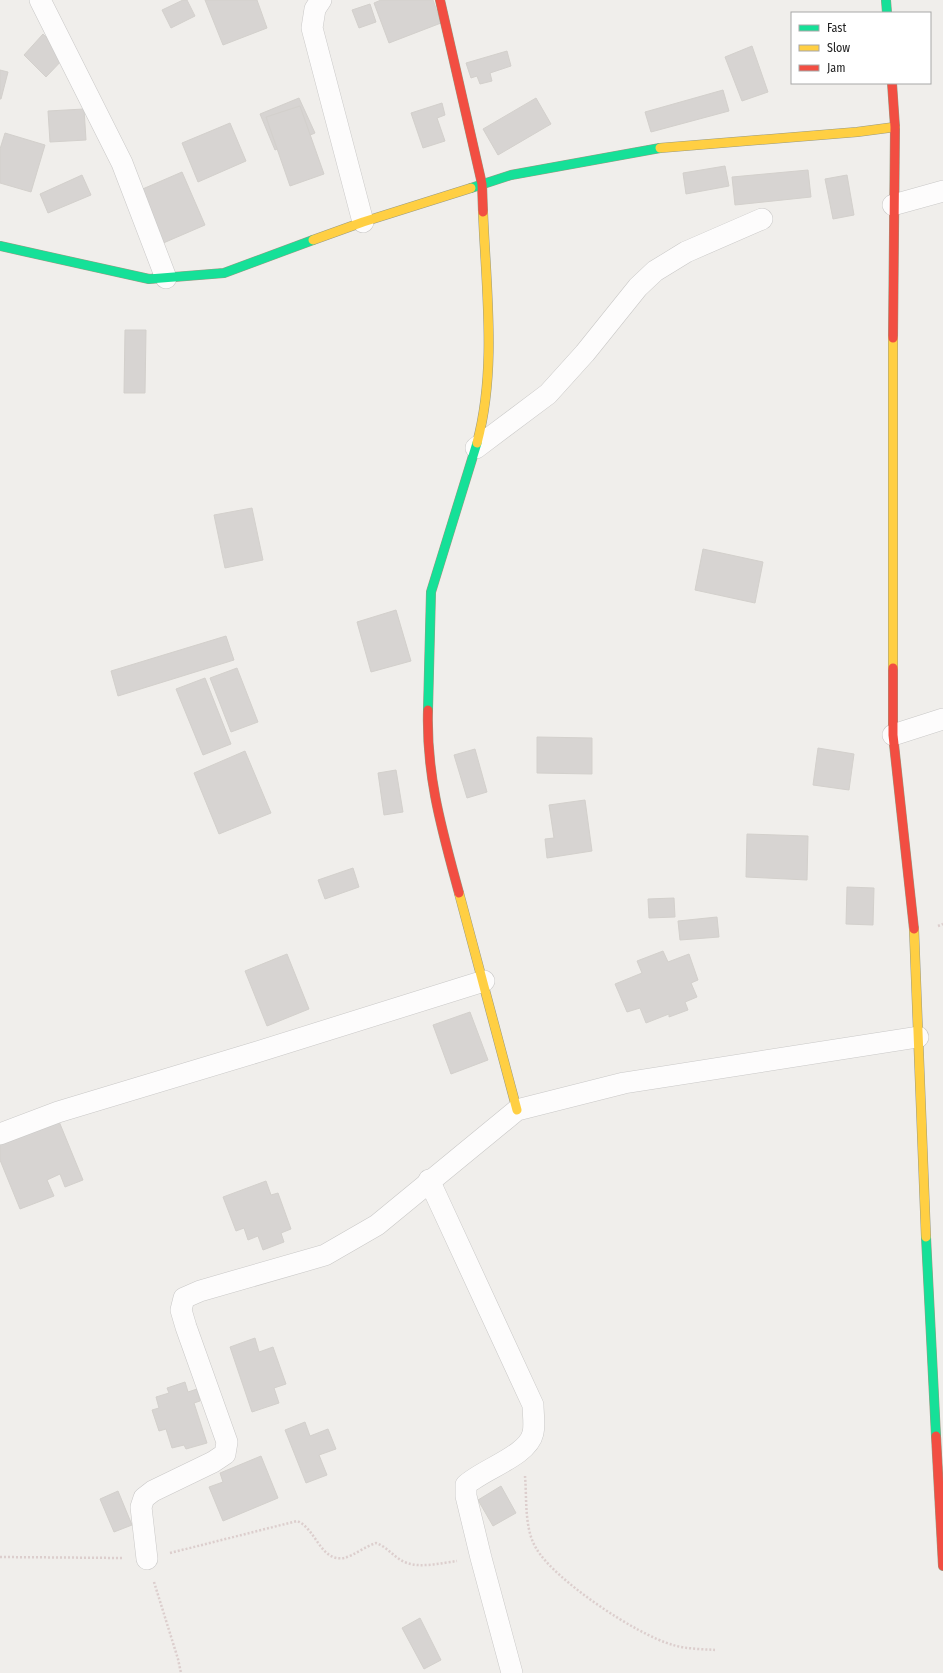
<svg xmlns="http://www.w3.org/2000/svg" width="943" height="1673" font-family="'Fira Sans Condensed',sans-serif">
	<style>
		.building { fill: #d7d4d2; stroke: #d3d0cc }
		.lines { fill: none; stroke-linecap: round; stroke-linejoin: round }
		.street-casing { stroke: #c9c8c7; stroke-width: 22 }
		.fast-casing { stroke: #999a82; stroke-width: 10 }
		.slow-casing { stroke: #999a82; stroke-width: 10 }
		.jam-casing { stroke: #999a82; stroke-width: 10 }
		.path { stroke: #dccecd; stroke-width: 2.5; stroke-dasharray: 2 2; stroke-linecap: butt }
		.street { stroke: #fdfcfc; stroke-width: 21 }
		.fast { stroke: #16e098; stroke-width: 9 }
		.slow { stroke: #ffcf43; stroke-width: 9 }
		.jam { stroke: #f24e42; stroke-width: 9 }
	</style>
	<rect width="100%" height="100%" fill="#f0eeeb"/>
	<!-- building -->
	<g class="building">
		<polygon points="183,0 187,0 195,16 171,28 162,10"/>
		<polygon points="205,0 257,0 267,28 223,45"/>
		<polygon points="381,0 433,0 441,23 389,43 374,3"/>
		<polygon points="370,4 376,22 359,28 352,10"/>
		<polygon points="43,34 66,56 46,77 24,55"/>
		<polygon points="752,46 768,92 742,101 725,57"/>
		<polygon points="507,51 511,66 490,73 492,81 480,84 477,76 471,78 466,63"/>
		<polygon points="0,70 8,72 1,99 0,99"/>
		<polygon points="723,90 729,111 651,132 645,112"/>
		<polygon points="299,98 315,133 275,150 260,114"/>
		<polygon points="536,98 551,124 498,155 483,129"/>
		<polygon points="442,103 445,115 437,118 445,141 423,148 411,113"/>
		<polygon points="300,106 324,174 290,186 266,117"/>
		<polygon points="84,109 86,140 50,142 48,111"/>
		<polygon points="230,123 246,161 198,182 182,143"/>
		<polygon points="5,133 45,145 31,192 0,183 0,149"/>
		<polygon points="725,166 729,186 686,194 683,173"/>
		<polygon points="808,170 811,197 735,205 732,177"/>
		<polygon points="182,172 205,225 161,244 138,191"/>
		<polygon points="82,175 91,195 48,213 40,194"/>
		<polygon points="847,175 854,215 833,219 825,179"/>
		<polygon points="125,330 146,330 145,393 124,393"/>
		<polygon points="252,508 263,560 225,568 214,515"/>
		<polygon points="703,549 763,562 755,603 695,590"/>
		<polygon points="396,610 411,661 371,672 357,622"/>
		<polygon points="226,636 234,660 118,696 111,671"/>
		<polygon points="237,668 258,722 231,732 210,678"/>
		<polygon points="205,678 231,744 203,755 176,689"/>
		<polygon points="537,737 592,738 592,774 537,773"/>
		<polygon points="818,748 854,754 849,790 813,785"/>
		<polygon points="475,749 487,792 467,798 454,755"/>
		<polygon points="245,751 271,813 219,834 194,773"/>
		<polygon points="396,770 403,812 384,815 378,773"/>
		<polygon points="585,800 592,851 547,858 545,839 554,838 549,805"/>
		<polygon points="747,834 808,836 807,880 746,877"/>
		<polygon points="353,868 359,887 325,899 318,880"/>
		<polygon points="847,887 874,888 873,925 846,924"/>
		<polygon points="674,898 675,917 649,918 648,899"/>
		<polygon points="717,917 719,937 680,940 678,921"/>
		<polygon points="663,951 668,962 689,954 698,980 691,983 697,997 685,1002 688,1010 669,1017 669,1014 646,1023 640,1008 627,1012 615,984 642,973 637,961"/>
		<polygon points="287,954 309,1009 267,1026 245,971"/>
		<polygon points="470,1012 488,1060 451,1074 433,1025"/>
		<polygon points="58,1119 83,1180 65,1187 60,1174 47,1180 54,1196 20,1209 0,1160 0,1142"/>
		<polygon points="266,1181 271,1195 278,1193 291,1229 281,1233 284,1242 263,1250 258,1236 248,1240 244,1228 236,1231 223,1197"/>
		<polygon points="255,1338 259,1352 273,1347 286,1384 274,1388 279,1403 252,1412 230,1347"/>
		<polygon points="185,1382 188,1392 197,1389 200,1401 194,1403 207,1443 186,1449 184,1445 172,1448 166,1429 159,1431 152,1410 159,1408 156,1397 169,1393 167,1388"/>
		<polygon points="305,1422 310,1436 328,1429 336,1449 319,1455 327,1475 306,1483 285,1430"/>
		<polygon points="261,1456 278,1498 223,1521 209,1487 223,1482 220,1473"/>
		<polygon points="501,1486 516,1513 493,1526 478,1500"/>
		<polygon points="118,1491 132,1525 114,1532 100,1499"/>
		<polygon points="420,1618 441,1660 424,1669 402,1628"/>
	</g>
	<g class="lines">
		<!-- street casing -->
		<g class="street-casing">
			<g id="street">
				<polyline points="40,0 122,163 166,278"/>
				<polyline points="321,0 315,9 312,28 363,222"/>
				<polyline points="893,205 943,191"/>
				<polyline points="476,448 548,394 585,353 638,287 655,271 686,252 762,219"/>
				<polyline points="893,735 943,719"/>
				<polyline points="0,1134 58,1112 257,1052 484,981"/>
				<path d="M429 1180 533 1405C533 1414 535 1425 533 1433 528 1456 483 1469 466 1485V1496L481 1558 512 1673"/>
				<polyline points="147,1559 141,1507 144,1498 153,1491 213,1462 225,1454 227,1442 186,1327 181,1310 184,1298 200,1291 325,1255 377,1225 517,1110 624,1083 918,1037"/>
			</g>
		</g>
		<!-- fast casing -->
		<g class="fast-casing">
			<g id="fast">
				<polyline points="886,0 887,13"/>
				<polyline points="471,188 511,175 660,148"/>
				<polyline points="0,246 149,279 224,273 313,240"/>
				<polyline points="428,710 431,592 477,443"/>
				<polyline points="926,1237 936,1436"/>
			</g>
		</g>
		<!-- slow casing -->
		<g class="slow-casing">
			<g id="slow">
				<polyline points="660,148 857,132 895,127"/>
				<polyline points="313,240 363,222 471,188"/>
				<polyline points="893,338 893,668"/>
				<path d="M477 443C497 369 486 288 483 212"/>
				<polyline points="459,893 517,1110"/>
				<polyline points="914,929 926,1237"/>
			</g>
		</g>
		<!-- jam casing -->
		<g class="jam-casing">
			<g id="jam">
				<polyline points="440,0 482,184 483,212"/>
				<polyline points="892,83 895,127 893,338"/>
				<polyline points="893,668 893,735 914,929"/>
				<path d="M428 710C426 776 442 830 459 893"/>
				<polyline points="936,1436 943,1566"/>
			</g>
		</g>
		<!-- path -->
		<g class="path">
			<polyline points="938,926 943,924"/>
			<path d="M525 1476C527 1499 524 1528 536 1548 554 1580 637 1635 673 1645 686 1649 702 1649 715 1650"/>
			<path d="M170 1553 297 1521C316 1528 320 1562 344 1558 353 1556 366 1546 376 1543 388 1547 395 1559 407 1563 422 1568 442 1563 457 1561"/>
			<polyline points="0,1557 123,1558"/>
			<polyline points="154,1582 178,1659 181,1673"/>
		</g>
		<!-- street -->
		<use href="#street" class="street"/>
		<!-- fast -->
		<use href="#fast" class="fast"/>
		<!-- slow -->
		<use href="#slow" class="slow"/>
		<!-- jam -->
		<use href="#jam" class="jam"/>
	</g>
	<!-- legend -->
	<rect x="791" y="12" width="140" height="72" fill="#ffffff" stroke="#a7a7a7"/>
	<rect x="799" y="25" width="20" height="6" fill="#16e098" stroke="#a7a7a7"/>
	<text x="827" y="32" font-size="12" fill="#222222">Fast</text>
	<rect x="799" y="45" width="20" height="6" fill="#ffcf43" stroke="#a7a7a7"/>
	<text x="827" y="52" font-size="12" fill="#222222">Slow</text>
	<rect x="799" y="65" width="20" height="6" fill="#f24e42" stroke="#a7a7a7"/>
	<text x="827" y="72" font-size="12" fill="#222222">Jam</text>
</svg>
